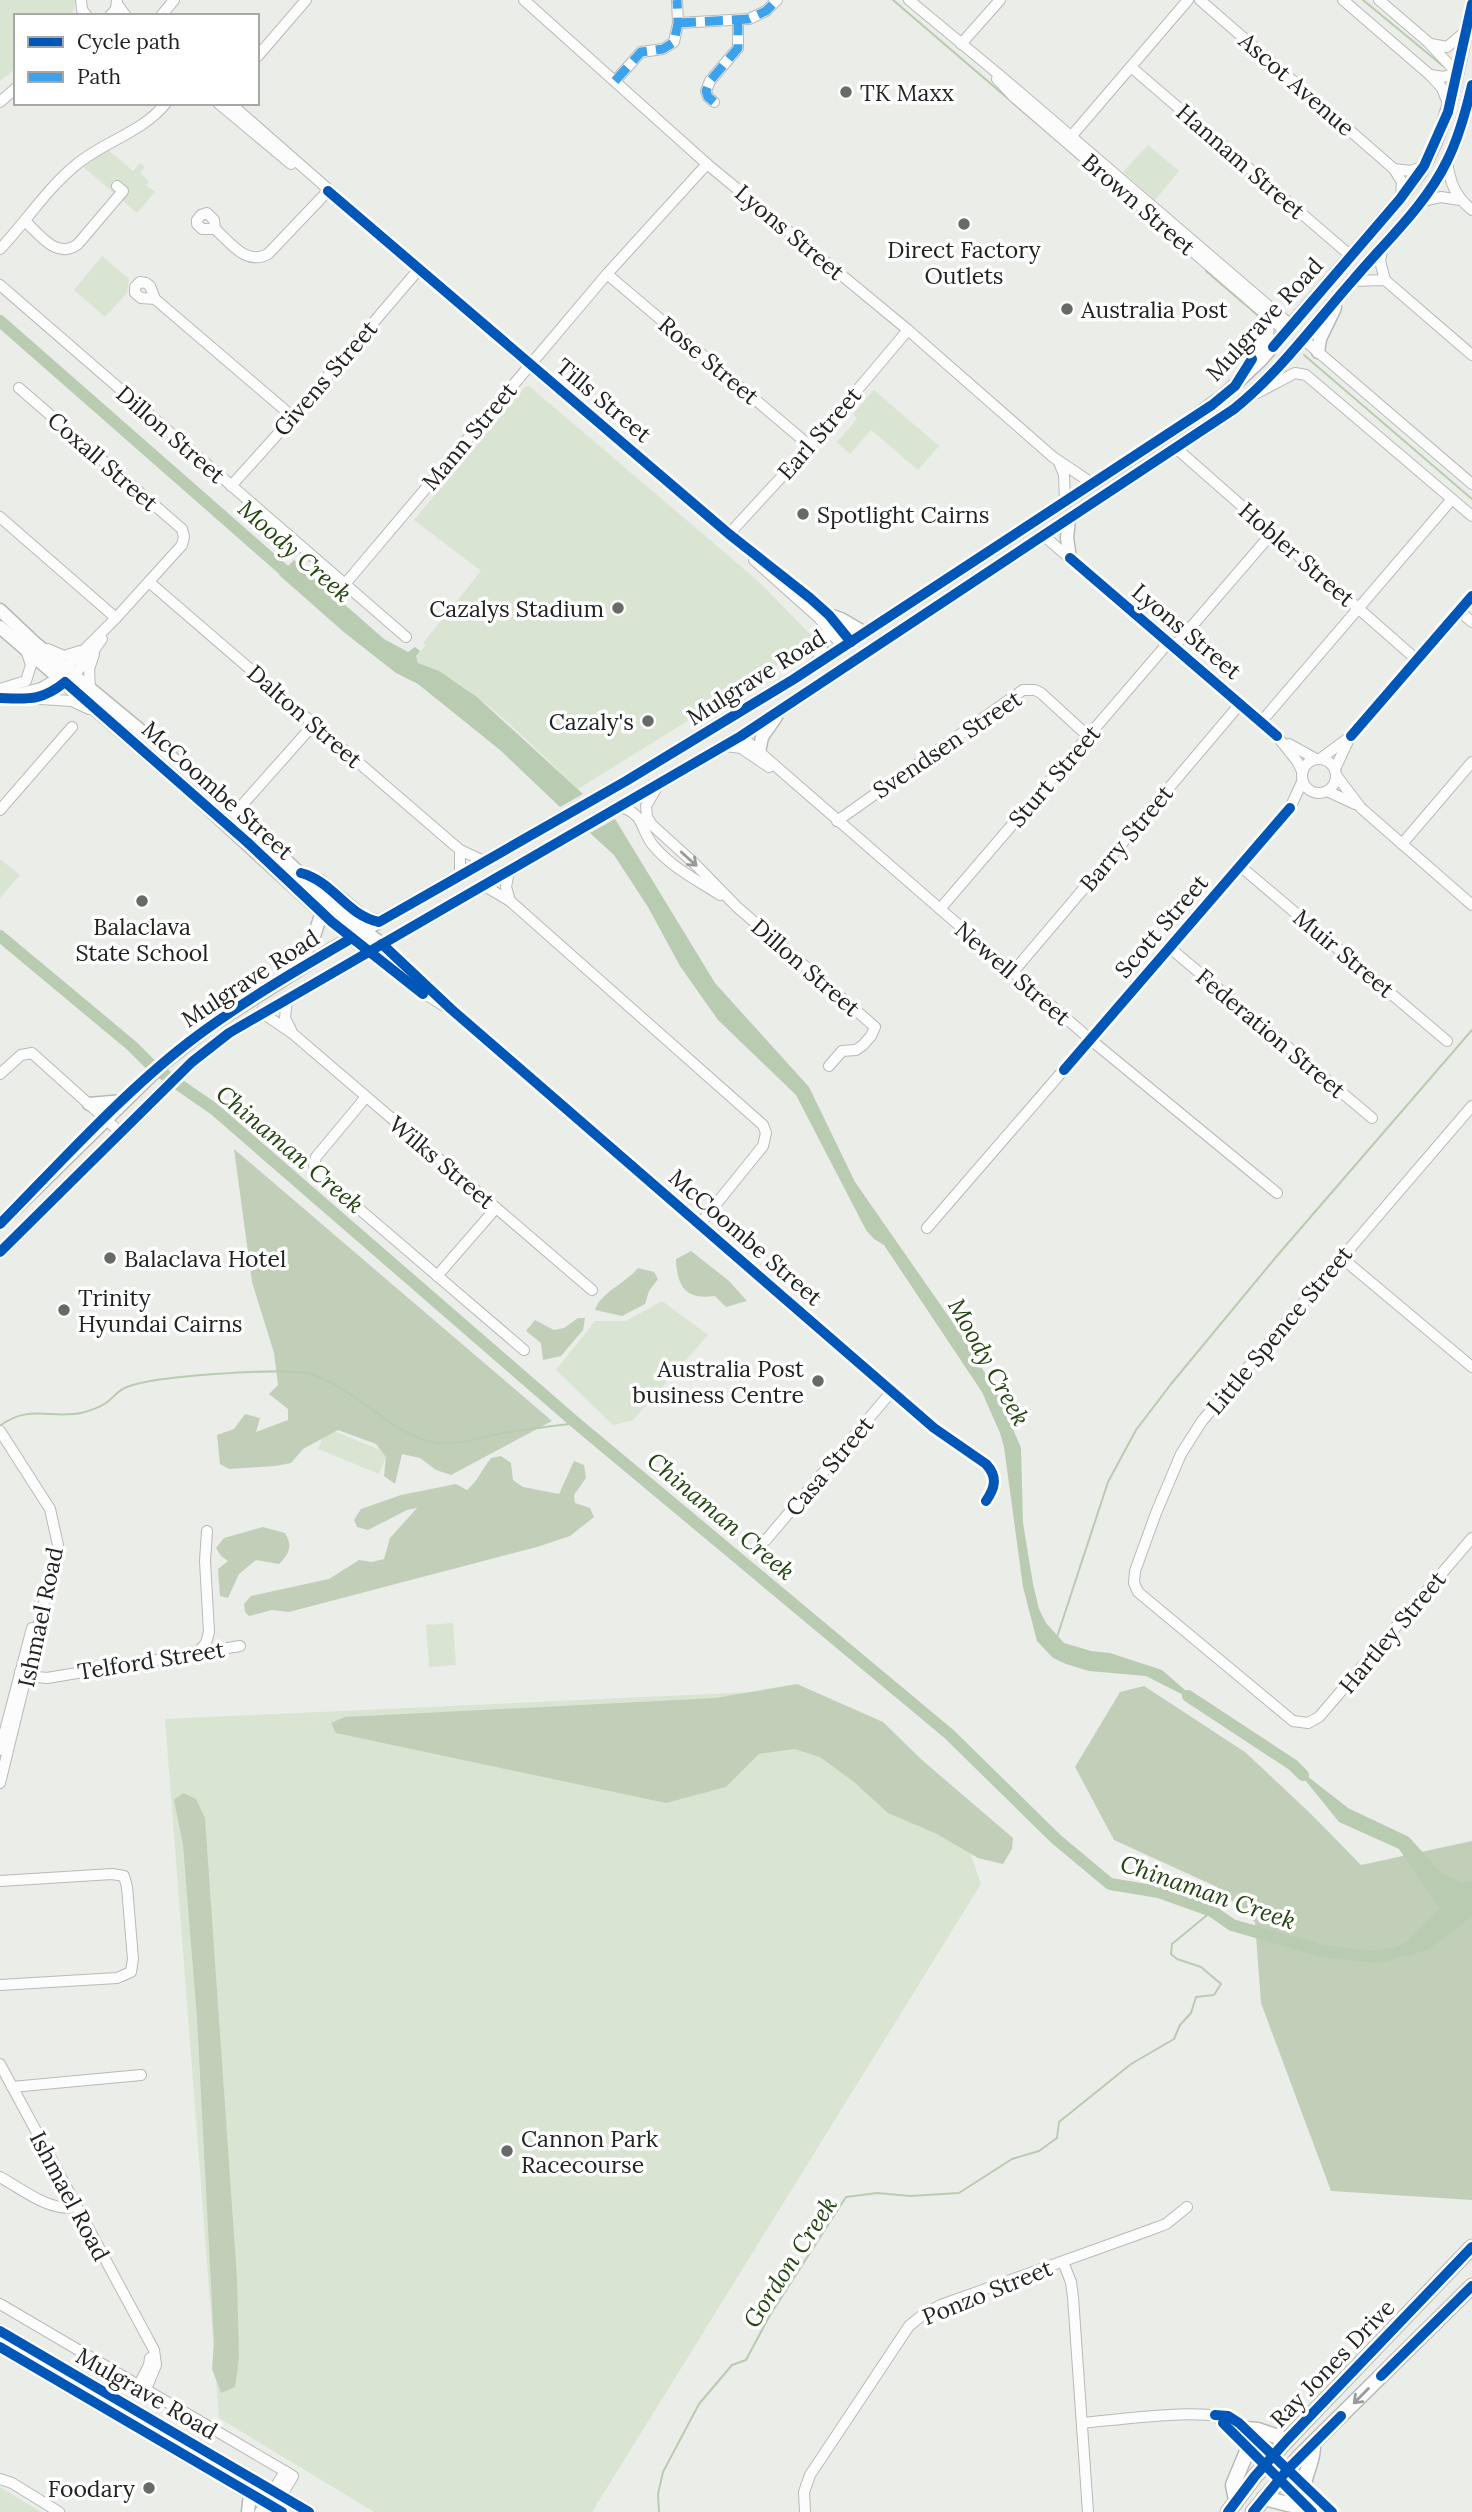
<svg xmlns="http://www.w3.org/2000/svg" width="1472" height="2512" font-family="Lora,serif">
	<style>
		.green { fill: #d9e5d2 }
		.forest { fill: #c1cfb9 }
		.water { fill: #b9cbb0 }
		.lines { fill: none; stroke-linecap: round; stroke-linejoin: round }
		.stream { stroke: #b9cbb0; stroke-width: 2 }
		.river { stroke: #b9cbb0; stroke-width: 12 }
		.minor-casing { stroke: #b8bab7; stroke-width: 12 }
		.major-casing { stroke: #b8bab7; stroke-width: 15 }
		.highway-casing { stroke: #b8bab7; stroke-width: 17 }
		.minor { stroke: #fcfcfc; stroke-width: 10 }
		.major { stroke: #fcfcfc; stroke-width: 12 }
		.highway { stroke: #fcfcfc; stroke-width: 14 }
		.quiet { stroke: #3ea2ea; stroke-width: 9; stroke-dasharray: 18 9; stroke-linecap: butt }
		.cycleway-casing { stroke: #fff; stroke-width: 15 }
		.cycleway { stroke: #0057b8; stroke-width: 10 }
		.oneway { stroke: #9a9b99 }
		.poi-dot { fill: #686a67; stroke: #fff; stroke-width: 2.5 }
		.labels { text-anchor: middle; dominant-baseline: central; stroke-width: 7; stroke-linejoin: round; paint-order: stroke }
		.street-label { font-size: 23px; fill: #222421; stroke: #fff }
		.poi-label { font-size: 23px; fill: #222421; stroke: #fff; text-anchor: start }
		.water-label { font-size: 24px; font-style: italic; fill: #264511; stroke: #fff }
	</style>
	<rect width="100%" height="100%" fill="#ebede9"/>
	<!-- green -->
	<g class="green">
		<polygon points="0,0 77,0 71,16 16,16 16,68 0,81"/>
		<polygon points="1148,145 1179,171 1155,200 1123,172"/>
		<polygon points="104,146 133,171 140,163 145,167 140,173 149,181 146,185 155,192 137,213 79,163"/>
		<polygon points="102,256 129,279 127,293 105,317 74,290"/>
		<path d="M529 386 757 580 813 637 811 644 578 789C530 745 480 687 418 663L416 656 426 645 423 643 481 571 414 520 525 387Z"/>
		<polygon points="874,390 939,446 918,470 871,430 850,454 837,442 857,419 853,414"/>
		<polygon points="0,859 20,875 0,898"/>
		<polygon points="662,1301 708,1335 633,1420 613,1425 556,1370 595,1321 626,1321"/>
		<polygon points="326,1428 388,1453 379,1474 318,1449"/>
		<polygon points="453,1623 456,1665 429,1667 426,1625"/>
		<polygon points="777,1691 958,1818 981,1884 592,2512 374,2512 219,2418 165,1719"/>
		<polygon points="0,2487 41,2512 0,2512"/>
	</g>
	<!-- forest -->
	<g class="forest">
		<polygon points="234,1149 552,1421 451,1475 436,1470 420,1458 402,1454 395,1484 384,1476 386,1457 376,1444 338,1430 303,1449 291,1463 275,1466 229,1469 220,1464 217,1435 234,1429 245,1414 260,1418 256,1432 288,1420 288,1409 269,1394 278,1385 274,1353 252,1282"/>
		<path d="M691 1251 729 1281 747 1301 726 1307 715 1296C686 1300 677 1287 676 1259Z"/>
		<path d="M638 1268 654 1272 658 1279 649 1291 645 1304 622 1316 595 1310C601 1292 626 1283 638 1268Z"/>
		<polygon points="578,1318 585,1318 583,1330 561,1356 543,1360 541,1343 526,1331 535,1320 554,1330 564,1328"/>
		<path d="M501 1456 511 1463 513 1480 523 1487 559 1494 574 1461 584 1465 586 1478 574 1495 575 1503 590 1508 594 1517 570 1536 537 1547 289 1612 272 1610 249 1616 245 1612 244 1604 251 1596 329 1579 359 1560 372 1562 384 1559 390 1538 417 1508 407 1510 368 1530 357 1527 354 1520 361 1509 401 1495 456 1484 467 1490C478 1481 482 1469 491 1458Z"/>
		<path d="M263 1527 285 1533C293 1546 289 1554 279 1564L256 1560 239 1574 228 1598 220 1596 218 1569 228 1561 221 1556 216 1548 224 1538Z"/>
		<polygon points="797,1684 883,1722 922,1760 1013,1838 1012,1849 1003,1864 978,1858 937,1834 888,1813 854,1782 820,1757 794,1749 759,1754 726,1787 666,1803 336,1733 331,1723 345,1717 715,1698"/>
		<polygon points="1144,1686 1245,1752 1311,1814 1361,1865 1472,1841 1472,2200 1331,2191 1261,2003 1255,1922 1217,1887 1114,1840 1075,1767 1120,1692"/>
		<polygon points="183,1793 196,1799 205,1818 237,2278 239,2358 235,2387 221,2393 212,2369 214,2342 197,2018 183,1845 174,1800"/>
	</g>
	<!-- water -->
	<g class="water">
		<polygon points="294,560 384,639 408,652 415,647 420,651 416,656 418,663 439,671 477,697 583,794 560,807 500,750 418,684 396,673 345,633 279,575"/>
		<polygon points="615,819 715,983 809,1087 855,1182 958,1330 998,1394 1021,1448 1023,1523 1033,1584 1039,1609 1046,1623 1064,1643 1091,1651 1110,1653 1162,1670 1201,1704 1146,1676 1089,1671 1066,1664 1053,1658 1037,1641 1023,1587 1004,1447 1000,1433 982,1392 884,1245 874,1239 866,1230 796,1095 718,1020 680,966 648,907 614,855 590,833"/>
		<polygon points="1293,1765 1348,1808 1409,1837 1440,1872 1461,1883 1472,1881 1472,1916 1429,1949 1408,1956 1375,1957 1407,1942 1440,1909 1399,1849 1339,1822"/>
	</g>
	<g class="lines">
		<!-- stream -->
		<g class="stream">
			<polyline points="893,0 1033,120"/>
			<polyline points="1363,0 1443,66"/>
			<polyline points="1067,149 1187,253"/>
			<polyline points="1206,271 1262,319"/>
			<polyline points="1304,355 1472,499"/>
			<path d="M0 1426C28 1404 51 1419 81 1413 89 1411 100 1407 106 1403 113 1398 118 1390 127 1387 153 1376 284 1367 310 1374 353 1387 383 1426 425 1440 452 1449 476 1438 503 1433 527 1429 552 1426 576 1423"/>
			<polyline points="1057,1637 1108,1482 1136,1430 1171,1384 1276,1257 1472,1030"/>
			<polyline points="659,2512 658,2494 663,2472 699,2404 732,2365 746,2360 770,2315 846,2197 877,2193 910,2196 959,2193 1012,2159 1039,2151 1057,2138 1059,2122 1131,2064 1174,2039 1180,2025 1191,2013 1196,1997 1214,1995 1221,1984 1201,1967 1177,1959 1171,1954 1172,1944 1212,1911"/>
		</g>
		<!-- river -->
		<g class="river">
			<polyline points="0,321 294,579"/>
			<polyline points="0,936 132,1046 152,1066 214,1109 576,1423 949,1734 1056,1839 1110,1884 1159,1892 1212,1911 1232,1925 1322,1951 1375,1957 1390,1954"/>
			<polyline points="1188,1696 1293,1765 1303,1775"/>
		</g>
		<!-- minor casing -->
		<g class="minor-casing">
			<g id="minor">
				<polyline points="81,0 82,10 87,16"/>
				<polyline points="524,0 707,164 908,330 1053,457 1093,484"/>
				<polyline points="909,0 1003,78 1292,326"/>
				<polyline points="1200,0 1394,169 1402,182 1401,196"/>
				<polyline points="1343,0 1430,75 1442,88 1449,106"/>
				<polyline points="1379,0 1428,42 1457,73 1443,77 1431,75"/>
				<polyline points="117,4 126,16"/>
				<polyline points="110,16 116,9 117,0"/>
				<polyline points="161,16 174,0"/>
				<polyline points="678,23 749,19 766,11 777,0"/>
				<polyline points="961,44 1000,0"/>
				<polyline points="1431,44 1447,47 1466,31"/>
				<polyline points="257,57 306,0"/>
				<polyline points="1131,67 1351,256"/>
				<polyline points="997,79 1014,97 1286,332"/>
				<polyline points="615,81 641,52 663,49 674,42 678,23 677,0"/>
				<polyline points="0,102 16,88"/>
				<polyline points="714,102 708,97 706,91 710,81 738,48 738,20"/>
				<polyline points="218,103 291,164"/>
				<polyline points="230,103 515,353 729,534 810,598 829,615 851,642"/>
				<polyline points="1069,139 1188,0"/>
				<path d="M1447 161C1450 183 1455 196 1472 210"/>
				<polyline points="1394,169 1411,171 1424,166"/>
				<polyline points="1420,202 1441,197 1460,200"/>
				<path d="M25 221C40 235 57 260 78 244L123 191 117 186"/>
				<path d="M215 229 214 220 207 213 201 215 197 220V224L202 229H215C231 243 246 266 268 254L328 191"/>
				<polyline points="1383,246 1380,261 1385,280"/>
				<path d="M0 249C26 222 47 188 77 164 105 141 143 132 166 103"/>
				<polyline points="607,274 810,446"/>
				<polyline points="1352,281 1385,280 1472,355"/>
				<polyline points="0,285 406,637"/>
				<polyline points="155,299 150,286 146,283 140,282 135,287 135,293 141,298 155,299 293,417"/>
				<polyline points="1303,339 1472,484"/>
				<polyline points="1243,373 1268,336 1269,319"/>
				<polyline points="1257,393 1295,373 1306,375 1472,516"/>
				<polyline points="1177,449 1417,660"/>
				<polyline points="1059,462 1064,475 1065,502"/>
				<polyline points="231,486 293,417 419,269"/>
				<polyline points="0,517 116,618"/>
				<polyline points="729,534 810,446 908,330"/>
				<polyline points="1044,536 1277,736 1297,761 1302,771"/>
				<polyline points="754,560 819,618 843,647"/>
				<polyline points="149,582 460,850 484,861"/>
				<polyline points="345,584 607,274 707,164"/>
				<polyline points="1459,611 1472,622"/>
				<polyline points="1174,647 1272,533"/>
				<polyline points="48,649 64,656 80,651"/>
				<polyline points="0,689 26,681 31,665 26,650"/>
				<polyline points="90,689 89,669 94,654"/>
				<polyline points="0,698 41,688 53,681 116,618 182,545 184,537 182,529 19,388"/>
				<path d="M9 698C20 698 32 700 42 697 67 690 88 658 102 639"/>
				<polyline points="40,699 72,701 89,709"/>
				<polyline points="1261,722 1452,499"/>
				<polyline points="741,736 1091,1040 1277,1193"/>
				<polyline points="1289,744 1316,759"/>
				<polyline points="726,746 741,748 769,767"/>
				<circle cx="1319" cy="776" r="17"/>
				<polyline points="1320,759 1351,736 1472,596"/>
				<polyline points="1335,769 1349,739"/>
				<polyline points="1336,775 1361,808 1472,905"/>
				<polyline points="657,787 646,806 647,817 652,825 695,864 737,907 875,1027 871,1036 863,1045 856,1050 842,1051 829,1066"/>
				<polyline points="1327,791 1355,804"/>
				<path d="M621 807C645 815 640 828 652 844 669 866 697 880 720 895"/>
				<polyline points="0,810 72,727"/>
				<polyline points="235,813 314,724"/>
				<polyline points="837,821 1023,690 1035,690 1041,693 1089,737"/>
				<polyline points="1402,844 1472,762"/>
				<polyline points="460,850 460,874"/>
				<polyline points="1240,866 1447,1041"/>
				<polyline points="509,871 506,887 510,901"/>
				<polyline points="483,885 510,901 763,1125 766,1133 763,1146 700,1224"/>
				<polyline points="940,909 1168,643"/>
				<path d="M382 944 451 1009 934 1428 986 1464C998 1477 995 1488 986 1501"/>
				<polyline points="1170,948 1372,1118"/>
				<polyline points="369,952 405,981 444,1006"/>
				<polyline points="1013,972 1240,704"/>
				<polyline points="287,998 285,1018 291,1030"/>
				<polyline points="261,1012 292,1033 592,1290"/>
				<polyline points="0,1074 21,1055 32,1053 121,1133"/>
				<polyline points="366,1097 316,1157 314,1165 316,1172 524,1350"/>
				<polyline points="1472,1106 1202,1421 1181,1454 1156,1513 1135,1571 1134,1583 1138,1592 1293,1721 1308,1723 1319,1717 1472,1538"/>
				<polyline points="927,1228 1290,808 1302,782"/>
				<polyline points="1342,1258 1472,1367"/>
				<polyline points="437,1276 496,1208"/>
				<polyline points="0,1431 50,1509 58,1545 0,1783"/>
				<polyline points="766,1540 892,1391"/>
				<polyline points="198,1652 206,1643 209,1632 205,1561 207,1531"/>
				<polyline points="20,1672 27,1676 47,1678 240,1646"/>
				<polyline points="0,1750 32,1628"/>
				<polyline points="0,1881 112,1874 124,1876 127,1887 133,1959 131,1972 117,1978 0,1985"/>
				<polyline points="0,2064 154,2350 156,2365 146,2389"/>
				<polyline points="12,2087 141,2075"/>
				<path d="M0 2177C22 2189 49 2212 76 2207"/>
				<polyline points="1063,2262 1071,2282 1073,2297 1088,2512"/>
				<polyline points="0,2304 293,2476 279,2500"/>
				<polyline points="139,2385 149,2365 150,2358"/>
				<polyline points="1215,2415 1312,2512"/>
				<path d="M1082 2423C1117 2420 1214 2405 1239 2423L1332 2512"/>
				<polyline points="0,2479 12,2483 59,2512"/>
				<polyline points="260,2512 285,2471"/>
				<polyline points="805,2512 804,2492 810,2475 909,2326 925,2313 941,2305 1150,2230 1166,2224 1187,2207"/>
			</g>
		</g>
		<!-- major casing -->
		<g class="major-casing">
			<g id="major">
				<polyline points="1318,352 1320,339 1335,308"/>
				<polyline points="1069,519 1067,538 1070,558"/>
				<polyline points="0,610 35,643 145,734 235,813 351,921 382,944"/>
				<polyline points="829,615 841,619 865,633"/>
				<polyline points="0,627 177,780 332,922 369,952"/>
				<polyline points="819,663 821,645 829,629"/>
				<polyline points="759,752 762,737 776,717"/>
				<polyline points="320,881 363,917 379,922"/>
				<polyline points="290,971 312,942 322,912"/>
				<polyline points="89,1104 124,1101"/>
				<path d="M0 1224 163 1064 209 1027 335 947 626 781 794 679 1187 422 1224 395 1261 360 1400 199 1420 173C1451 122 1459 62 1472 4"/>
				<path d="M0 1252 192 1062 229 1033 741 736 1234 409C1280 372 1315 323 1354 279 1386 241 1425 206 1447 161 1459 137 1466 111 1472 85"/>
				<polyline points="0,2331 309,2512"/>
				<polyline points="0,2347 282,2512"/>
				<polyline points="248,2512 250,2494"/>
			</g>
		</g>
		<!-- highway casing -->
		<g class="highway-casing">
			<g id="highway">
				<polyline points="1245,2429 1258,2430 1287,2440"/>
				<path d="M1304 2485C1306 2469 1314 2460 1313 2444"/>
				<polyline points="1264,2498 1296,2506 1304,2505"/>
				<polyline points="1236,2500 1233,2485 1248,2449"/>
				<polyline points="1228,2512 1255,2476 1287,2440 1472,2247"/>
				<polyline points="1253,2512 1300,2456 1472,2286"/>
			</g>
		</g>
		<!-- minor -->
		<use href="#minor" class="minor"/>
		<!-- major -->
		<use href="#major" class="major"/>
		<!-- highway -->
		<use href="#highway" class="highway"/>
		<!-- quiet -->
		<g class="quiet">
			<polyline points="678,23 749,19 766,11 777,0"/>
			<polyline points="615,81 641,52 663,49 674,42 678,23 677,0"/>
			<polyline points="714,102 708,97 706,91 710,81 738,48 738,20"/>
		</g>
		<!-- cycleway casing -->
		<g class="cycleway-casing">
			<g id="cycleway">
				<polyline points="328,191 729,534 810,598 829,615 851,642"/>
				<polyline points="1273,347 1400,199 1424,166 1448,112 1472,4"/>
				<polyline points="1070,558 1277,736"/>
				<path d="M0 698C29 699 42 701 65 682L247 842 332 922 423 994"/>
				<polyline points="1351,736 1472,596"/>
				<path d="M301 873C334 882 346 915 379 922L626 781 794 679 1212 405 1235 386 1252 359"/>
				<path d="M382 944 451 1009 934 1428 986 1464C998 1477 995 1488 986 1501"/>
				<polyline points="1064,1070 1290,808"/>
				<path d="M0 1224C59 1164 123 1093 189 1042 240 1003 297 970 352 938"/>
				<path d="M0 1252 192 1062 229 1033 741 736 1234 409C1280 372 1315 323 1354 279 1386 241 1425 206 1447 161 1459 137 1466 111 1472 85"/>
				<polyline points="0,2331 309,2512"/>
				<polyline points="0,2347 282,2512"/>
				<polyline points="1381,2376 1472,2286"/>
				<polyline points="1215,2415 1228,2416 1239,2423 1332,2512"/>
				<polyline points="1223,2423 1312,2512"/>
				<polyline points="1228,2512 1255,2476 1287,2440 1472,2247"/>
				<polyline points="1253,2512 1288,2469 1341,2416"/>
			</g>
		</g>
		<!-- cycleway -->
		<use href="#cycleway" class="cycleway"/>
	</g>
	<!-- one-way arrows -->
	<defs><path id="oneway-shaft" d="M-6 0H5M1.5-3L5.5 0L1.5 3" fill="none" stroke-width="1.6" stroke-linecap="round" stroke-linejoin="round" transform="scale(1.75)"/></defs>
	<g class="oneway">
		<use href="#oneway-shaft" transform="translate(689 859) rotate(42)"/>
		<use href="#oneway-shaft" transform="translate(1361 2396) rotate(135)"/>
	</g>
	<!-- markers -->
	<g class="poi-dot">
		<circle cx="846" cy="92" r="7"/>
		<circle cx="964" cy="224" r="7"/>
		<circle cx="1067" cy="309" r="7"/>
		<circle cx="803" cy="514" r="7"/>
		<circle cx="618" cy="608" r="7"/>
		<circle cx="648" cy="721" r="7"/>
		<circle cx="142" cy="901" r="7"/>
		<circle cx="110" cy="1258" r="7"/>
		<circle cx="64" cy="1310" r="7"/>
		<circle cx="818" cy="1381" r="7"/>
		<circle cx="507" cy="2151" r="7"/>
		<circle cx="149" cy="2488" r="7"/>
	</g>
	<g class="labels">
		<!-- street labels -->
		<g class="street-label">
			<text transform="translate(1297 84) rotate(41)">Ascot Avenue</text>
			<text transform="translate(1241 161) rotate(41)">Hannam Street</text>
			<text transform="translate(1139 204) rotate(41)">Brown Street</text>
			<text transform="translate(790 232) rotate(40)">Lyons Street</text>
			<text transform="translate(1264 319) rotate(-47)">Mulgrave Road</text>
			<text transform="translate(709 360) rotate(40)">Rose Street</text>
			<text transform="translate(325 378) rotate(-49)">Givens Street</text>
			<text transform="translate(604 400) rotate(40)">Tills Street</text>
			<text transform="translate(819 433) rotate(-49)">Earl Street</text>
			<text transform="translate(171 434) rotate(41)">Dillon Street</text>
			<text transform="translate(469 436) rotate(-50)">Mann Street</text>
			<text transform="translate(103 461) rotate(41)">Coxall Street</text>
			<text transform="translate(1297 554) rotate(41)">Hobler Street</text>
			<text transform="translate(1187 631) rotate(40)">Lyons Street</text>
			<text transform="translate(756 677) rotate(-32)">Mulgrave Road</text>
			<text transform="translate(305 716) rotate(41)">Dalton Street</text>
			<text transform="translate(947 744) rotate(-34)">Svendsen Street</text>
			<text transform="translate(1054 776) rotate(-49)">Sturt Street</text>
			<text transform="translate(218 790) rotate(42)">McCoombe Street</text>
			<text transform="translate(1126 838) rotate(-50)">Barry Street</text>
			<text transform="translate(1161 926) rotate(-49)">Scott Street</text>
			<text transform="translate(1344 953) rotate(40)">Muir Street</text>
			<text transform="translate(806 967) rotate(41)">Dillon Street</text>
			<text transform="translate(1013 973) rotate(41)">Newell Street</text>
			<text transform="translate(250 978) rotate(-33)">Mulgrave Road</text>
			<text transform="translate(1271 1033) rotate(40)">Federation Street</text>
			<text transform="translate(442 1162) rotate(40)">Wilks Street</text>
			<text transform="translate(746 1237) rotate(41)">McCoombe Street</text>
			<text transform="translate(1279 1330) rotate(-50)">Little Spence Street</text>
			<text transform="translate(829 1466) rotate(-50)">Casa Street</text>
			<text transform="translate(40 1617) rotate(-78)">Ishmael Road</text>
			<text transform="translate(1392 1632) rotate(-50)">Hartley Street</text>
			<text transform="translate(151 1660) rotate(-9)">Telford Street</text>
			<text transform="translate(70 2196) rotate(62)">Ishmael Road</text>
			<text transform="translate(987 2292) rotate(-22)">Ponzo Street</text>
			<text transform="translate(1332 2363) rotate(-46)">Ray Jones Drive</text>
			<text transform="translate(147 2393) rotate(30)">Mulgrave Road</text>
		</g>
		<!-- poi labels -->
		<g class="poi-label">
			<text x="860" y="92">TK Maxx</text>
			<text x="964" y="249" text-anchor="middle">Direct Factory<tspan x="964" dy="26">Outlets</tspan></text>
			<text x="1081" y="309">Australia Post</text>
			<text x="817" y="514">Spotlight Cairns</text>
			<text x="604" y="608" text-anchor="end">Cazalys Stadium</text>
			<text x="634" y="721" text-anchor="end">Cazaly's</text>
			<text x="142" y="926" text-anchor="middle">Balaclava<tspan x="142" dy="26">State School</tspan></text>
			<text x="124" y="1258">Balaclava Hotel</text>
			<text x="78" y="1297">Trinity<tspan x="78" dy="26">Hyundai Cairns</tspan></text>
			<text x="804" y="1368" text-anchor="end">Australia Post<tspan x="804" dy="26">business Centre</tspan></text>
			<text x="521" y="2138">Cannon Park<tspan x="521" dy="26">Racecourse</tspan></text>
			<text x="135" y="2488" text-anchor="end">Foodary</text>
		</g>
		<!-- water labels -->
		<g class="water-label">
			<text transform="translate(295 551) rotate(41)">Moody Creek</text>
			<text transform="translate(290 1149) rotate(40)">Chinaman Creek</text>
			<text transform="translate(989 1362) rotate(61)">Moody Creek</text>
			<text transform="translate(721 1516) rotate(40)">Chinaman Creek</text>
			<text transform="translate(1208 1892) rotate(19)">Chinaman Creek</text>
			<text transform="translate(790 2262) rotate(-57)">Gordon Creek</text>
		</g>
	</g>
	<!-- legend -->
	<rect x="14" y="14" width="245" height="91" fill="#ffffff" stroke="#a7a7a6" stroke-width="2"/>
	<rect x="28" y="37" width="35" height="10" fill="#0057b8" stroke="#a7a7a6" stroke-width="2"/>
	<text x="77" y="49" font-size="21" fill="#222421">Cycle path</text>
	<rect x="28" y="72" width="35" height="10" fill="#3ea2ea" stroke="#a7a7a6" stroke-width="2"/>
	<text x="77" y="84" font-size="21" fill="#222421">Path</text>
</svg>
